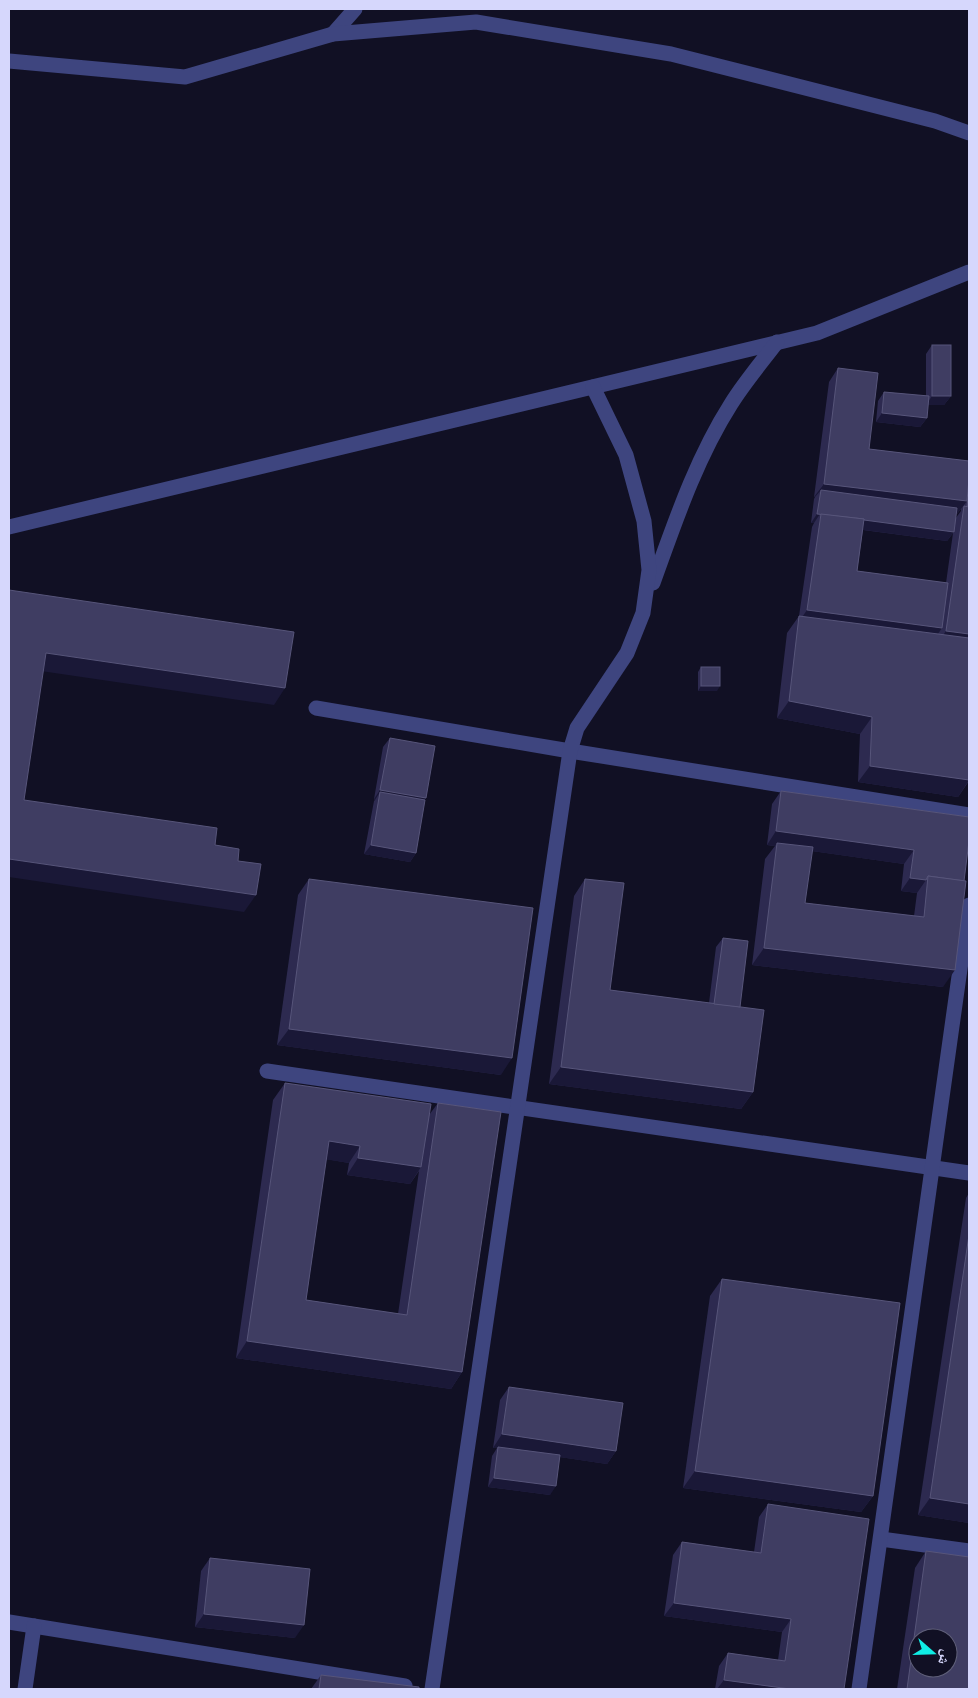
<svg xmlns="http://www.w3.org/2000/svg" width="978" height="1698" font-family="'Titillium Web','Noto Naskh Arabic',sans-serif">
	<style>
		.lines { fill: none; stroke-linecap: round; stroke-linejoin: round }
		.minor { stroke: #3e457f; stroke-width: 15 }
		.wall { fill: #2d2a50; fill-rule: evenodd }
		.shaded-wall { fill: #1a1837 }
		.building { fill: #3f3d62; stroke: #57557a; fill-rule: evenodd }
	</style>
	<rect width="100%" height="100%" fill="#111024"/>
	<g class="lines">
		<!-- minor -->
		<g class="minor">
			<polyline points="333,34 355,9"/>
			<polyline points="9,61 185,77 333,34 476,22 671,54 935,121 969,133"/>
			<polyline points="9,527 817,333 969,272"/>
			<path d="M653 583C675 522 696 459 731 404 744 383 761 363 777 342"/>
			<polyline points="316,708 570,751 969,815"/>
			<polyline points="267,1071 969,1173"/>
			<polyline points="881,1539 969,1551"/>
			<polyline points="9,1622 405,1686"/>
			<polyline points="25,1689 34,1626"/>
			<polyline points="432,1689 570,751 577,728 627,653 643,613 649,570 644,521 626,455 593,387"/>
			<polyline points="859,1689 969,905"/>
		</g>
	</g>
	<!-- wall -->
	<g class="wall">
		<polygon points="932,345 951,396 944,405 928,405 927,418 920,427 876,422 878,401 884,392 926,396 926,354"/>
		<path d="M838 368 869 449 968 461 969 455V781L958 797 858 782 860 734 777 718 787 633 799 616 812 527 814 523H811L814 499 815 497H814L829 382ZM961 509V511L955 519 956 514H957ZM863 530 947 541 953 533 946 583 857 571Z"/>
		<polygon points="701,667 717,691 698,691 698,672"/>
		<polygon points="390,738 426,798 424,800 416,853 410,862 364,854 374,801 375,800 374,799 383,747"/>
		<path d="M781 791 969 817 943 987 752 965 765 859 775 846 767 845 772 804ZM812 851 904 864 901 891 917 893 914 916 805 903Z"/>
		<polygon points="309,879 501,1075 277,1045 298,895"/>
		<polygon points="585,879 610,990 709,1003 716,947 723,938 753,1092 741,1109 549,1084 574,896"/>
		<path d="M285 1083 429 1115 438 1103 462 1372 451 1389 236 1358 273 1100ZM326 1159 349 1163 347 1175 410 1184 419 1171 398 1314 306 1300Z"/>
		<polygon points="969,1193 969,1523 918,1515 966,1198"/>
		<polygon points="722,1279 873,1496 861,1512 683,1488 710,1296"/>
		<polygon points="509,1387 616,1451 607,1464 560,1457 550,1495 488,1487 492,1456 497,1448 493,1448 500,1400"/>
		<polygon points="768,1504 844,1689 715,1689 719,1666 728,1653 778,1660 782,1632 664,1616 673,1555 682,1542 754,1552 759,1517"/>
		<polygon points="926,1551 969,1689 897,1689 915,1568"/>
		<polygon points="210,1558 295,1638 195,1627 201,1571"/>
		<polygon points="321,1675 419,1689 311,1689"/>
	</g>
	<!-- shaded-wall -->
	<g class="shaded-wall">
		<polygon points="932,396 951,396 944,405 926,405"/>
		<polygon points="882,413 927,418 920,427 876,422"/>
		<polygon points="824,484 967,501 957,514 820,498 821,490 815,497 814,497"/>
		<polygon points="817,514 820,514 814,523 811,523"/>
		<polygon points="821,514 954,532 947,541 819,524"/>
		<polygon points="807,610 942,628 933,641 798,623"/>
		<polygon points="946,631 969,634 969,649 937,644"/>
		<polygon points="46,653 285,688 274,705 34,670"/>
		<polygon points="701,686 720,686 717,691 698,691"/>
		<polygon points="789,701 872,717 860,734 777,718"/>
		<polygon points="870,766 969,780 958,797 858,782"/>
		<polygon points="380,790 426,798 419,808 380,792 375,800 374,799"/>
		<polygon points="776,831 914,850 904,864 776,846 777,843 775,846 767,845"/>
		<polygon points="371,845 416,853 410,862 364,854"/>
		<polygon points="9,859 256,895 244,912 9,877"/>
		<polygon points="910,878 926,880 917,893 901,891"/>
		<polygon points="764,948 955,970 943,987 752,965"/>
		<polygon points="289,1029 512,1058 501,1075 277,1045"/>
		<polygon points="561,1067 753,1092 741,1109 549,1084"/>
		<polygon points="329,1141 360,1146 349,1163 317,1158"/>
		<polygon points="358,1158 421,1167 410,1184 347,1175"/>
		<polygon points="247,1341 462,1372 451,1389 236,1358"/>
		<polygon points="502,1434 616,1451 607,1464 498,1448 498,1447 497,1448 493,1448"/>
		<polygon points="695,1471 873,1496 861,1512 683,1488"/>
		<polygon points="494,1478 556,1486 550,1495 488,1487"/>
		<polygon points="930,1498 969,1504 969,1523 918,1515"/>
		<polygon points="674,1603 791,1619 782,1632 664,1616"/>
		<polygon points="204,1614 304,1625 295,1638 195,1627"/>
		<polygon points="724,1680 790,1689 717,1689"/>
	</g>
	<!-- building -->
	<g class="building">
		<rect x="932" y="345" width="19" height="51"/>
		<polygon points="838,368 878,373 869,449 969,461 969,479 967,501 824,484"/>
		<polygon points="884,392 929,396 927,418 882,413"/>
		<polygon points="969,489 969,506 967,506"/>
		<polygon points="821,490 957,508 954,532 864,520 864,519 817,514"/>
		<polygon points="964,506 969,507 969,634 946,631"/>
		<polygon points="821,514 864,519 857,571 948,583 942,628 807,610"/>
		<polygon points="9,590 294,632 285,688 46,653 24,800 217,828 215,845 239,849 238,861 261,864 256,895 9,859"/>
		<polygon points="799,616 969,638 969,780 870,766 872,717 789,701"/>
		<rect x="701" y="667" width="19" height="19"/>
		<polygon points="390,738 435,746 426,798 380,790"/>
		<polygon points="781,791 969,817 969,841 964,881 928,876 926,880 910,878 914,850 776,831"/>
		<polygon points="380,792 425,800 416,853 371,845"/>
		<polygon points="777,843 813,847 805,903 924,917 928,876 966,881 955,970 764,948"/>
		<polygon points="309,879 533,908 512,1058 289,1029"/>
		<polygon points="585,879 624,883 610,990 764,1010 753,1092 561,1067"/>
		<polygon points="723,938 748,941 740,1007 714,1004"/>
		<polygon points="285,1083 431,1104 421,1167 358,1158 360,1146 329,1141 306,1300 407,1315 438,1103 501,1112 462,1372 247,1341"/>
		<polygon points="969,1235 969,1504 930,1498"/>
		<polygon points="722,1279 900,1303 873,1496 695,1471"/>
		<polygon points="509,1387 623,1403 616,1451 502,1434"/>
		<polygon points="498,1447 560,1455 556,1486 494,1478"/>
		<polygon points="768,1504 869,1519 844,1689 790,1689 724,1680 728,1653 785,1661 791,1619 674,1603 682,1542 761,1553"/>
		<path d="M926 1551 969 1557V1689H907ZM918 1638H948V1668H918Z"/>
		<polygon points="210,1558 310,1569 304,1625 204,1614"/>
		<polygon points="321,1675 419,1687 419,1689 319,1689"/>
	</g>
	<!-- border -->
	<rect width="978" height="1698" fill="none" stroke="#d6d7fc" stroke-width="20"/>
	<!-- north arrow -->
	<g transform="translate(933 1653) rotate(110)"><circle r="24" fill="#111024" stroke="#60607a"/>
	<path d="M0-4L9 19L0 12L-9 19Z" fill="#10ede5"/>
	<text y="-8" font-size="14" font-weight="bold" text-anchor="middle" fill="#d6d7fc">ش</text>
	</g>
</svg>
